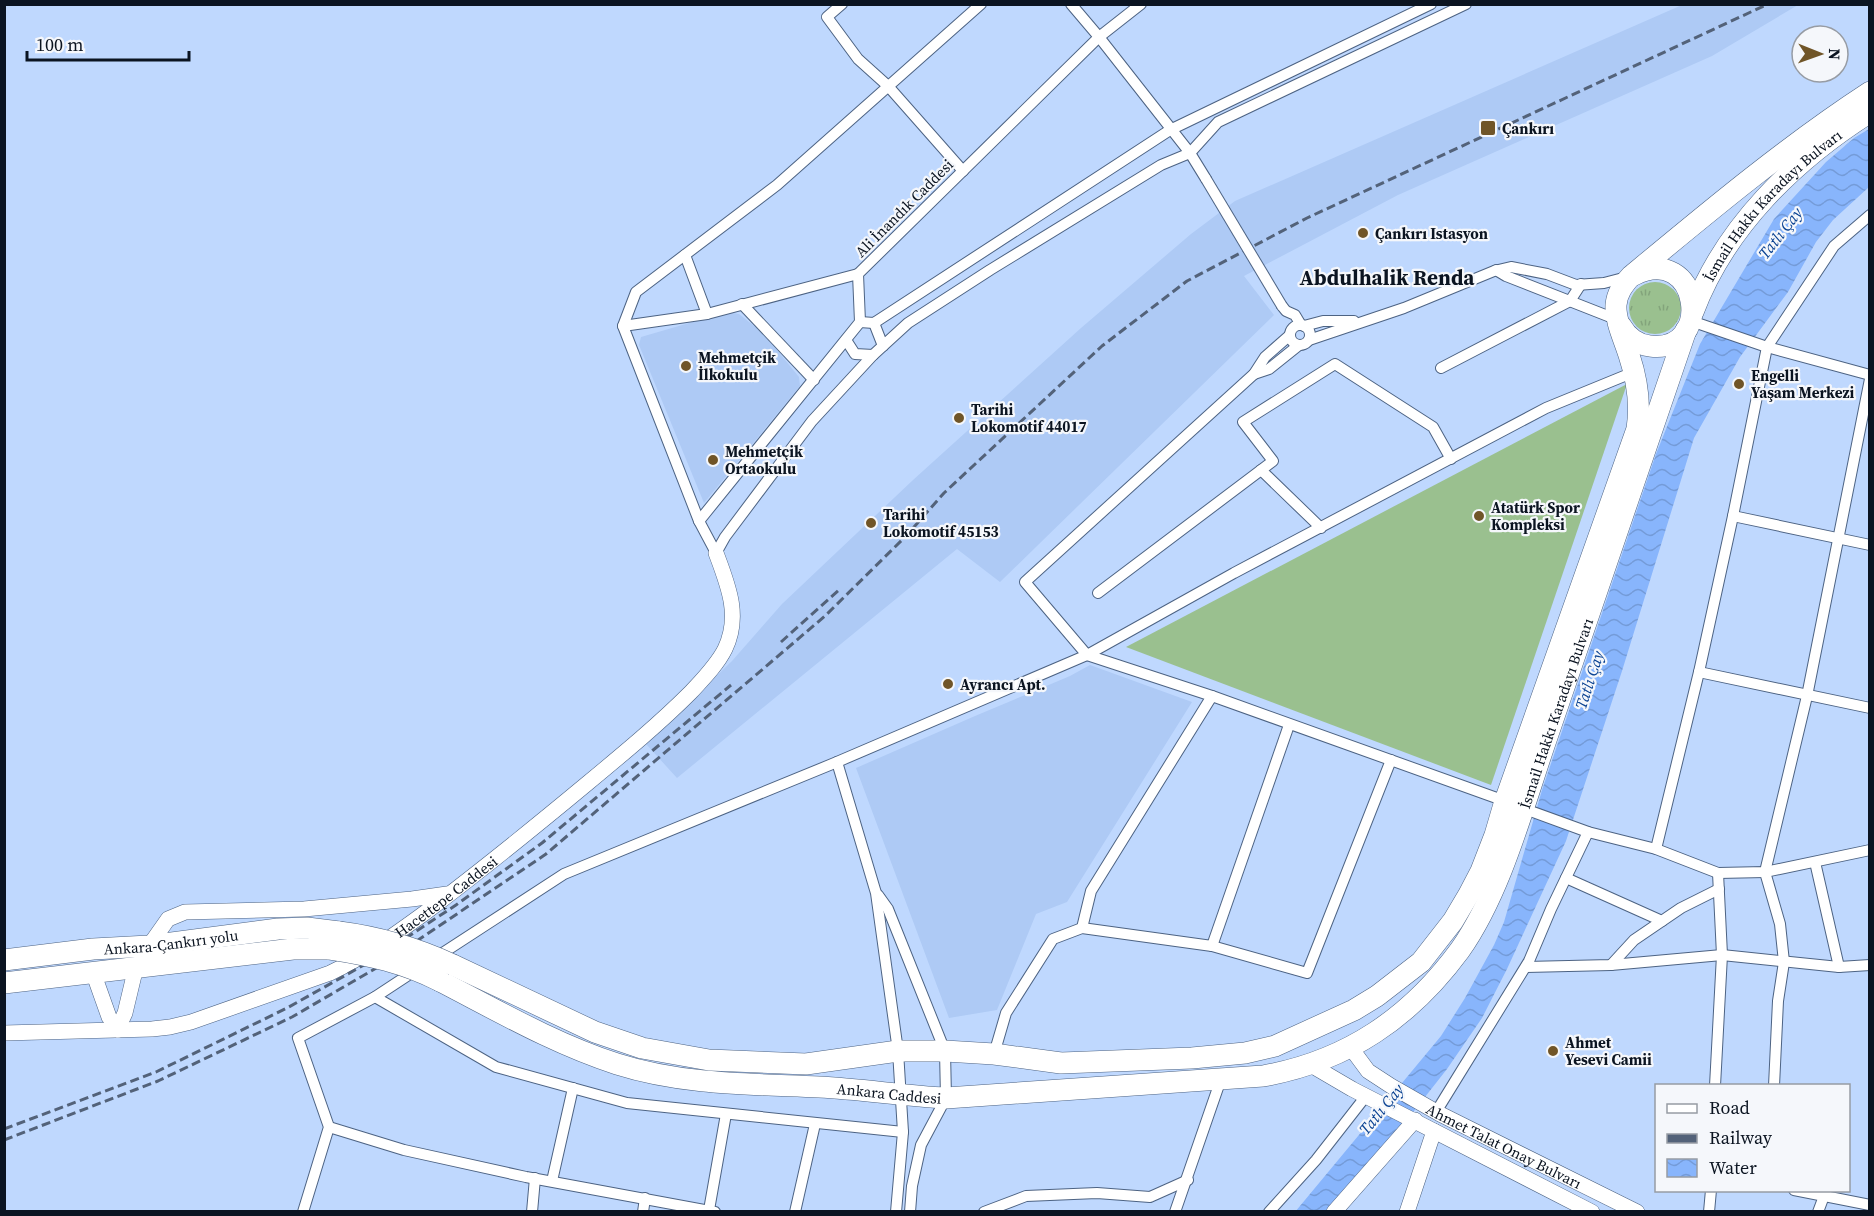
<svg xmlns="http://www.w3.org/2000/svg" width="1874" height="1216" font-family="'Source Serif 4',serif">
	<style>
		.built { fill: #aecaf5 }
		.grass { fill: url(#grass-tufts) }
		.garden { fill: #9ac08f }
		.water { fill: url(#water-waves) }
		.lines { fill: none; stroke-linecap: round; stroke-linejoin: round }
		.street-casing { stroke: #4d6383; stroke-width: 12 }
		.secondary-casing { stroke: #4d6383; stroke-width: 16 }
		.highway-casing { stroke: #4d6383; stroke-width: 22 }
		.street { stroke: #fff; stroke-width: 10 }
		.secondary { stroke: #fff; stroke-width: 15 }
		.highway { stroke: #fff; stroke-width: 21 }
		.rail { stroke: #536279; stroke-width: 3; stroke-dasharray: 9 4.5; stroke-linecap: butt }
		.street-bridge-casing { stroke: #4d6383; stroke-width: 12; stroke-linecap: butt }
		.highway-bridge-casing { stroke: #4d6383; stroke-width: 22; stroke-linecap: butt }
		.street-bridge { stroke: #fff; stroke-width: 10 }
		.highway-bridge { stroke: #fff; stroke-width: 21 }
		.poi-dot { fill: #705528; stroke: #f5f7fb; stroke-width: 2 }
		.labels { text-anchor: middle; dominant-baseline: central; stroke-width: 4.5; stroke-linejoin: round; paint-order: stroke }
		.poi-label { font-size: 15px; font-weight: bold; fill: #0b1421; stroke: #f5f7fb; text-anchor: start }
		.street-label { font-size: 15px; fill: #0b1421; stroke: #f5f7fb }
		.water-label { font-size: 16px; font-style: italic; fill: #0a4292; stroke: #f5f7fb }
		.district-label { font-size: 21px; font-weight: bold; fill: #0b1421; stroke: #f5f7fb }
	</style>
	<defs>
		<pattern id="grass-tufts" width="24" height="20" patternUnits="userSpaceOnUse" patternTransform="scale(1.5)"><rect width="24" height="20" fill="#9ac08f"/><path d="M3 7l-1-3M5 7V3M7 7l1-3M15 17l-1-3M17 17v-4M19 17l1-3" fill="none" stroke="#83a47b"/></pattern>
		<pattern id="water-waves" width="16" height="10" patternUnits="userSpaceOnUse" patternTransform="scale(1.5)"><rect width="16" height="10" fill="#88b5fc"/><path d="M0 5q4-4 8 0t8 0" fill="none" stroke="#749bd8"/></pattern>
	</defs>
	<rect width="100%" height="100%" fill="#bfd8fe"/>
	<!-- built -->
	<g class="built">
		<polygon points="1682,5 1798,5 1712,56 1398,195 1244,276 1274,315 1000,582 957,549 677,778 646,744 732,661 782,604 913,480 1081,328 1191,234 1235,201"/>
		<polygon points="727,312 739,314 763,333 799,377 800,386 704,503 639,345 641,337"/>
		<polygon points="1090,665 1192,702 1067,902 1036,914 997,1010 949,1018 856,768 975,716 1070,676"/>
	</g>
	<!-- grass -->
	<circle class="grass" cx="1655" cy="308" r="26"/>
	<!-- garden -->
	<polygon class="garden" points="1627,384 1491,785 1126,647"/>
	<!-- water -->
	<polygon class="water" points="1869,129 1869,187 1833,220 1816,242 1788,292 1740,357 1694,438 1622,671 1566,841 1507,969 1482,1018 1447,1069 1403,1125 1325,1211 1295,1212 1441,1036 1465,998 1494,945 1504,922 1542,790 1656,454 1700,344 1774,219 1826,162 1854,138"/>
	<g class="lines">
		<!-- street casing -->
		<g class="street-casing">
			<g id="street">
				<polyline points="842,4 827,17 858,59 888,86 963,171"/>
				<polyline points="1071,4 1099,37 1190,153 1206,179"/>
				<polyline points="685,255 707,314"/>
				<polyline points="1496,270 1506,276 1618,320"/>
				<polyline points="742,304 814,380"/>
				<polyline points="1282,306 1286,311 1295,315 1301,325"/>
				<polyline points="1691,321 1767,347 1870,375"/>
				<polyline points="860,322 874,323 1170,130 1431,4"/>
				<polyline points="874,323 883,346"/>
				<circle cx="1300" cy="335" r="10"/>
				<polyline points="623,326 707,314 858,274"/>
				<polyline points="1304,326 1323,321 1354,321"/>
				<polyline points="1290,335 1265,357 1254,374 1025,582 1087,655 1212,696 1505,801"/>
				<polyline points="846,340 855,354 873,355"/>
				<polyline points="1309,340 1404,308 1494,271 1511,267 1547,274 1576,285 1604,283 1627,277"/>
				<polyline points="1441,368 1570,301 1581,284"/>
				<polyline points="1254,374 1269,369 1299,345"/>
				<polyline points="1261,470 1321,528"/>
				<polyline points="1733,516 1870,545"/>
				<polyline points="699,521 623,326 636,292 777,185 981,4"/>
				<polyline points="716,553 725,537 812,421 873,355 908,323 990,270 1161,165 1190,153 1218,122 1466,4"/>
				<polyline points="716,553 699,521 860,322 858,274 1099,37 1141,4"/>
				<polyline points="1098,593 1273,461 1243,422 1335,364 1433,427 1451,459"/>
				<polyline points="1699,672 1870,708"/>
				<polyline points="837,762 876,893 898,1051 903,1132 896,1212"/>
				<polyline points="1522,808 1588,832 1656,849 1718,873 1765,872 1870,850"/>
				<polyline points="1656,849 1699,672 1733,516 1767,347 1834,246 1870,215"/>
				<polyline points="1815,862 1839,967"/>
				<polyline points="1566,878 1662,921"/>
				<polyline points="878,895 888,909 945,1051 946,1098 921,1145 912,1186 910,1212"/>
				<polyline points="1082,928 1091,891 1212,696"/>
				<polyline points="1212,946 1289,725"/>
				<polyline points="435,958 564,874 837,762 1087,655 1234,573 1546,408 1634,372"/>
				<polyline points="1611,965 1634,940 1681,908 1719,889"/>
				<polyline points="1526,967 1611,965 1722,955 1839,967 1870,965"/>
				<polyline points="375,997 496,1067 627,1103 903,1132"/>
				<polyline points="994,1054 1006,1013 1053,939 1082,928 1212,946 1307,973 1391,760"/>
				<polyline points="1715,1086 1722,955 1718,873"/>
				<polyline points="1774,1086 1778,1001 1784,962 1780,924 1765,872 1807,696 1870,379"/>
				<polyline points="1436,1112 1529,961 1551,909 1588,832"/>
				<polyline points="329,1127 404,1150 526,1177 715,1212"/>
				<polyline points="552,1181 573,1088"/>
				<polyline points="1794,1190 1870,1205"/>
				<polyline points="709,1210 726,1114"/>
				<polyline points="303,1212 329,1127 298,1038 375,997 416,970"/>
				<polyline points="532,1212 535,1178"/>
				<polyline points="643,1212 645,1198"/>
				<polyline points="795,1212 815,1124"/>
				<polyline points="984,1212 1026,1196 1097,1193 1150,1197 1188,1180"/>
				<polyline points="1175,1212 1221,1079"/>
				<polyline points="1269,1212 1316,1160 1366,1096"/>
				<polyline points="1709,1212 1711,1190"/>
				<polyline points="1818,1212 1824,1196"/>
			</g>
		</g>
		<!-- secondary casing -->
		<g class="secondary-casing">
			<g id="secondary">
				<polyline points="149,946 168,919 185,912 304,909 412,899 447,894"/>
				<polyline points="93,972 109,1017 118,1030"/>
				<polyline points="118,1028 125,1013 136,967"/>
				<path id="s1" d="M4 1033 152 1029 170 1027 191 1022 330 973C364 957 396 934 426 912 482 870 536 826 589 782 624 753 659 724 691 692 703 679 717 665 725 649 741 616 728 585 716 553"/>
				<path id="s2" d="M1351 1048 1368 1071 1391 1086 1440 1114 1637 1212"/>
				<polyline points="1311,1065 1352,1089 1592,1212"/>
				<polyline points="1334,1212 1415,1120"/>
				<polyline points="1407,1212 1434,1131"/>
			</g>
		</g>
		<!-- highway casing -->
		<g class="highway-casing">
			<g id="highway">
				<path id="s3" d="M1693 312C1725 227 1794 160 1870 112"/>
				<path d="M1621 326C1627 337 1638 345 1650 346 1715 354 1700 242 1634 275"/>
				<path id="s4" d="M4 960 93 949 149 946 278 929 307 928 339 932"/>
				<path d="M453 965 595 1032 642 1048 709 1060 806 1064 898 1051H945L994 1054 1061 1063 1192 1058 1245 1053 1275 1046 1354 1010 1377 996 1421 962 1453 921 1469 894 1481 871 1495 835 1505 801 1637 429C1641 403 1637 379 1629 355 1624 339 1615 321 1616 305 1617 293 1623 285 1631 276 1707 213 1787 146 1870 92"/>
				<path id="s5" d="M440 981C498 1011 555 1044 617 1064 683 1085 751 1084 819 1087 862 1089 904 1096 946 1098L1263 1076C1347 1061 1410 1018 1460 950 1502 890 1523 806 1547 737 1594 601 1640 465 1686 330"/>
				<polyline points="4,983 293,949 330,949"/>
			</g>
		</g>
		<!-- street -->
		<use href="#street" class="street"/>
		<!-- secondary -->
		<use href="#secondary" class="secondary"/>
		<!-- highway -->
		<use href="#highway" class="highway"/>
		<!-- rail -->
		<g class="rail">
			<polyline points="781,642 839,590"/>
			<polyline points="4,1129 156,1072 287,1008 371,961 456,905 542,843 731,685"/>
			<polyline points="4,1140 158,1081 292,1017 378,967 546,854 825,616 906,536 944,493 1102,346 1187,281 1307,218 1768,4"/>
		</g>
		<!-- street-bridge casing -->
		<g class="street-bridge-casing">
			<polyline id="street-bridge" points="1206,179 1282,306"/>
		</g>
		<!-- highway-bridge casing -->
		<g class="highway-bridge-casing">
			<g id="highway-bridge">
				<path d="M339 932C379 937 416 948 453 965"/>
				<path d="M330 949C370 955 404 963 440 981"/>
			</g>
		</g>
		<!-- street-bridge -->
		<use href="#street-bridge" class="street-bridge"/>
		<!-- highway-bridge -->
		<use href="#highway-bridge" class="highway-bridge"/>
	</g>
	<!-- markers -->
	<g class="poi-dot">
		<rect x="1480" y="120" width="16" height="16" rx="3"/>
		<circle cx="1363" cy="233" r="6"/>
		<circle cx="686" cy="366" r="6"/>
		<circle cx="1739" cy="384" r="6"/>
		<circle cx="959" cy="418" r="6"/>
		<circle cx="713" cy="460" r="6"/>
		<circle cx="1479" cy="516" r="6"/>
		<circle cx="871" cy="523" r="6"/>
		<circle cx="948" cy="684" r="6"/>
		<circle cx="1553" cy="1051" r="6"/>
	</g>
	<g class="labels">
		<!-- poi labels -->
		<g class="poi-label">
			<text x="1502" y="128">Çankırı</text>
			<text x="1375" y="233">Çankırı Istasyon</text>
			<text x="698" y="357">Mehmetçik<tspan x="698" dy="17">İlkokulu</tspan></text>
			<text x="1751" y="375">Engelli<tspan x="1751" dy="17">Yaşam Merkezi</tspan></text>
			<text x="971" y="409">Tarihi<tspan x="971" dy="17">Lokomotif 44017</tspan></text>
			<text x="725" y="451">Mehmetçik<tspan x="725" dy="17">Ortaokulu</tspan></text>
			<text x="1491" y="507">Atatürk Spor<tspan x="1491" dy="17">Kompleksi</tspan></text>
			<text x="883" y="514">Tarihi<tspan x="883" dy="17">Lokomotif 45153</tspan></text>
			<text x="960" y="684">Ayrancı Apt.</text>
			<text x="1565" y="1042">Ahmet<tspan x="1565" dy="17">Yesevi Camii</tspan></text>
		</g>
		<!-- street labels -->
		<g class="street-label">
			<text stroke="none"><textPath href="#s3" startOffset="135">İsmail Hakkı Karadayı Bulvarı</textPath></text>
			<text transform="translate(904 208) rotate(-45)">Ali İnandık Caddesi</text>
			<text stroke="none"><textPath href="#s5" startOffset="1341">İsmail Hakkı Karadayı Bulvarı</textPath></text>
			<text stroke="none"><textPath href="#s1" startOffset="474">Hacettepe Caddesi</textPath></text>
			<text stroke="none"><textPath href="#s4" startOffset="168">Ankara-Çankırı yolu</textPath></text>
			<text stroke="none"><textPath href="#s5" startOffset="470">Ankara Caddesi</textPath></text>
			<text stroke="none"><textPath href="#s2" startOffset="184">Ahmet Talat Onay Bulvarı</textPath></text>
		</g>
		<!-- water labels -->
		<g class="water-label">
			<text transform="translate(1780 233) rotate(-52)">Tatlı Çay</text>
			<text transform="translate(1589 680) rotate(-72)">Tatlı Çay</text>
			<text transform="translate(1381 1109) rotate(-51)">Tatlı Çay</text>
		</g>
		<!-- district labels -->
		<g class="district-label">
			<text x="1387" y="277">Abdulhalik Renda</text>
		</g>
	</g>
	<!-- border -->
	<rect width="1874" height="1216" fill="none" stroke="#0b1421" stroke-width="12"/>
	<!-- legend -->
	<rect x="1655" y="1084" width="195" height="108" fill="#f5f7fb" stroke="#979ca4" stroke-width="1.5"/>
	<rect x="1667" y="1104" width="30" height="9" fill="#ffffff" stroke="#979ca4" stroke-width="1.5"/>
	<text x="1709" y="1114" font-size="18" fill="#0b1421">Road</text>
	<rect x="1667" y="1134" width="30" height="9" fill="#536279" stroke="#979ca4" stroke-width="1.5"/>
	<text x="1709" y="1144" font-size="18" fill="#0b1421">Railway</text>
	<rect x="1667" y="1159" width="30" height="18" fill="url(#water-waves)" stroke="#979ca4" stroke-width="1.5"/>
	<text x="1709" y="1174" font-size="18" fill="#0b1421">Water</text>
	<!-- north arrow -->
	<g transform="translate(1820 54) rotate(91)"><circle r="28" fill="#f5f7fb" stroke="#979ca4" stroke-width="1.5"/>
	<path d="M0-4.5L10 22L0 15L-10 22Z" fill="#705528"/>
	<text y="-9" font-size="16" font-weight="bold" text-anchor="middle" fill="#0b1421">N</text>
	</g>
	<!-- scale -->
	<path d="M27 51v9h162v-9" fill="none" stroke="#0b1421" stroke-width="3"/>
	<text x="36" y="51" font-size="18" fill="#0b1421" stroke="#f5f7fb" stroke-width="4.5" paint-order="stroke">100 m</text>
</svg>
